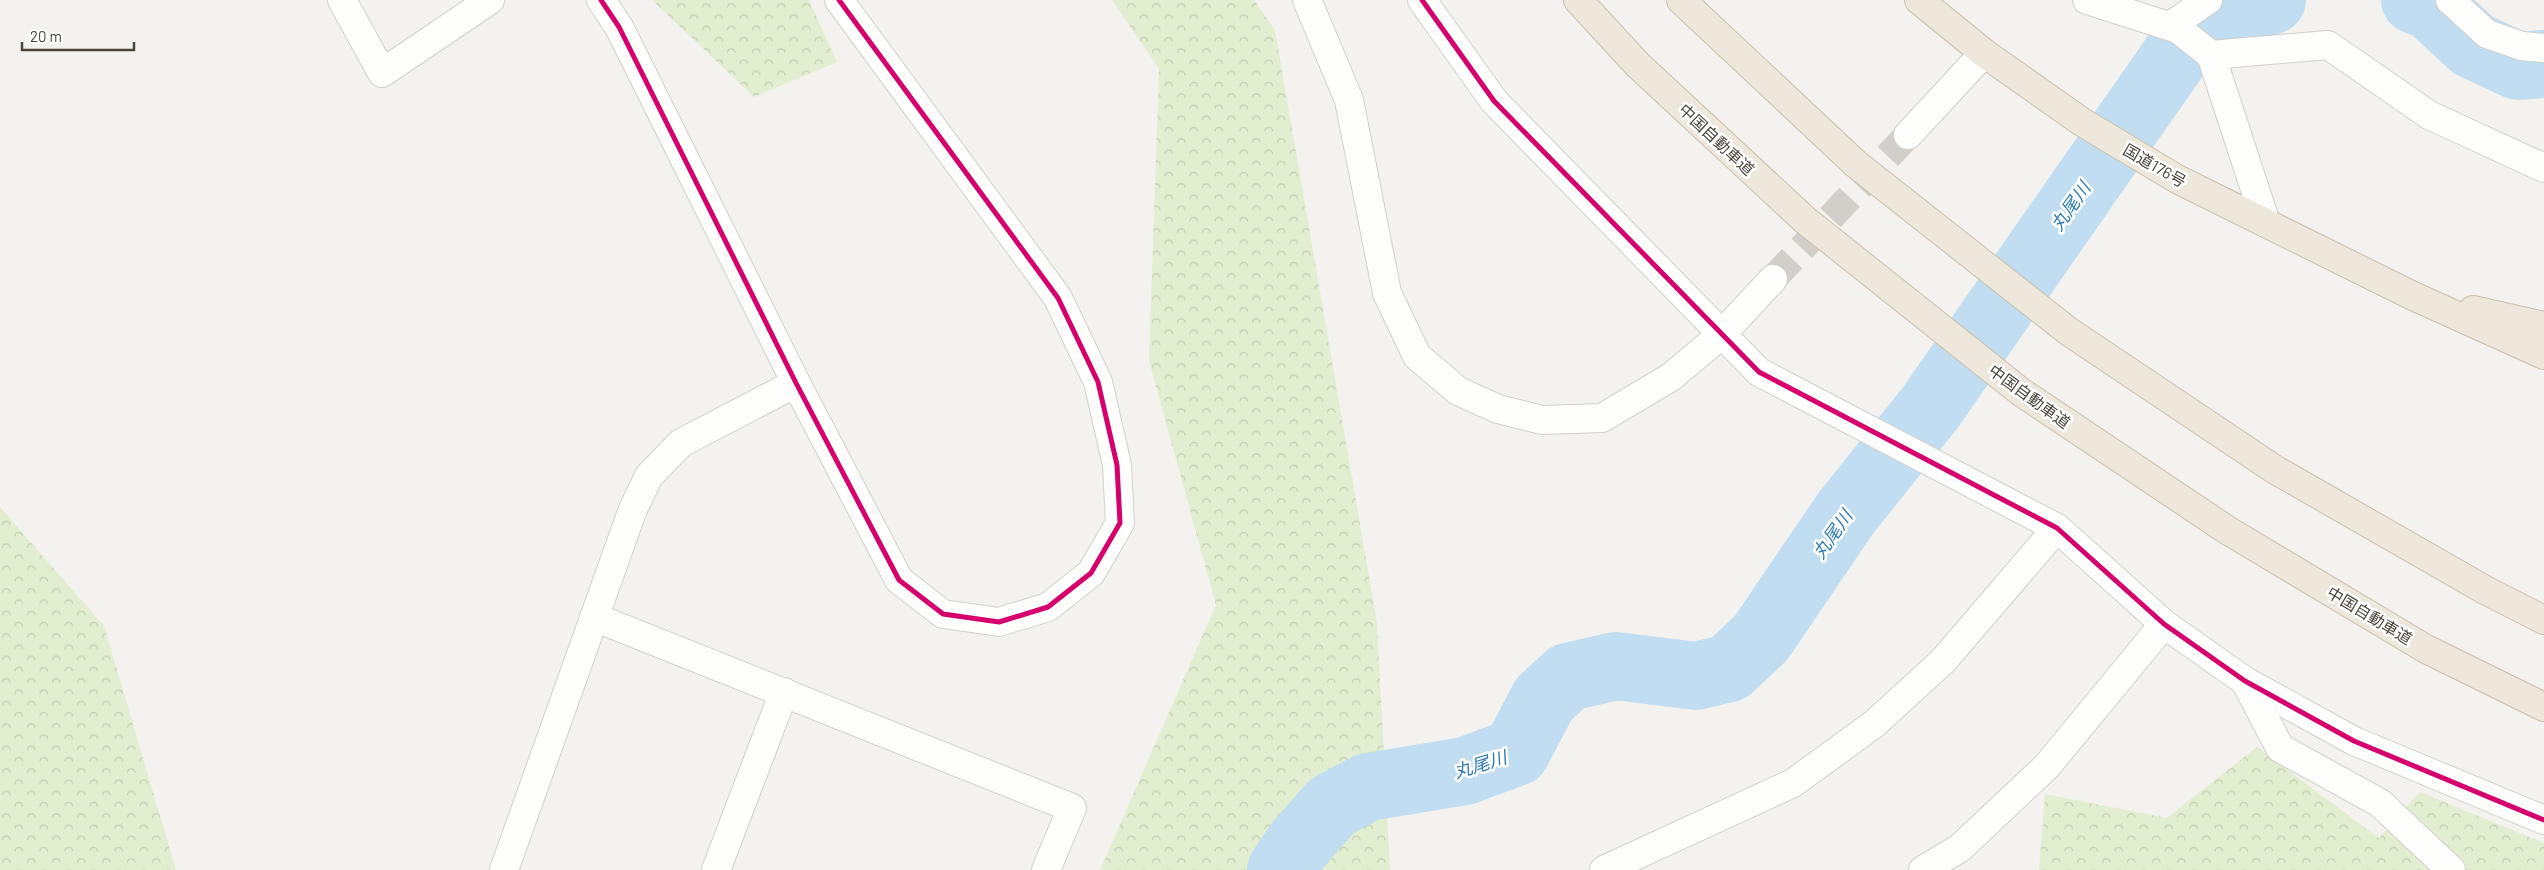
<svg xmlns="http://www.w3.org/2000/svg" width="2544" height="870" font-family="Barlow,'Noto Sans JP',sans-serif">
	<style>
		.forest { fill: url(#forest-crowns) }
		.lines { fill: none; stroke-linecap: round; stroke-linejoin: round }
		.river { stroke: #c0ddf1; stroke-width: 68 }
		.minor-tunnel { stroke: #d2cfca; stroke-width: 28; stroke-dasharray: 28 14; stroke-linecap: butt }
		.minor-casing { stroke: #d2d0cb; stroke-width: 30 }
		.highway-casing { stroke: #ccbfa9; stroke-width: 30 }
		.minor { stroke: #fdfdfc; stroke-width: 28 }
		.highway { stroke: #ede8db; stroke-width: 28 }
		.cycleway-casing { stroke: #fff; stroke-width: 8 }
		.cycleway { stroke: #d6006c; stroke-width: 5 }
		.labels { text-anchor: middle; dominant-baseline: central; stroke-width: 5; stroke-linejoin: round; paint-order: stroke }
		.street-label { font-size: 16px; fill: #4b4439; stroke: #fff }
		.water-label { font-size: 18px; font-style: italic; fill: #2e7ab2; stroke: #fff }
	</style>
	<defs>
		<pattern id="forest-crowns" width="20" height="18" patternUnits="userSpaceOnUse" patternTransform="scale(1.25)"><rect width="20" height="18" fill="#e1eecf"/><path d="M2 6a3 3 0 1 1 6 0M12 15a3 3 0 1 1 6 0" fill="none" stroke="#c3cdb2"/></pattern>
	</defs>
	<rect width="100%" height="100%" fill="#f4f2ee"/>
	<!-- forest -->
	<g class="forest">
		<polygon points="652,0 809,0 837,62 754,97"/>
		<polygon points="1112,0 1254,0 1275,30 1377,623 1390,870 1100,870 1216,605 1149,361 1159,69"/>
		<polygon points="0,507 104,626 176,870 0,870"/>
		<polygon points="2257,747 2379,838 2420,792 2544,843 2544,870 2039,870 2045,794 2167,818"/>
	</g>
	<g class="lines">
		<!-- river -->
		<g class="river">
			<polyline points="2415,0 2431,6 2473,45 2518,66 2544,64"/>
			<polyline points="1281,870 1297,846 1332,806 1368,787 1465,771 1516,752 1544,699 1568,677 1616,666 1696,676 1729,668 1761,638 1846,513 1930,408 2183,45 2237,11 2272,0"/>
		</g>
		<!-- minor-tunnel -->
		<polyline class="minor-tunnel" points="1773,279 1908,135"/>
		<!-- minor casing -->
		<g class="minor-casing">
			<g id="minor">
				<polyline points="342,0 382,73 490,0"/>
				<polyline points="601,0 619,27 796,383 899,580 943,614 999,622 1048,607 1091,573 1120,523 1117,465 1098,382 1058,298 839,0"/>
				<polyline points="1307,0 1349,100 1387,293 1417,356 1458,391 1498,409 1542,420 1602,418 1671,377 1721,335 1773,279"/>
				<polyline points="1422,0 1494,101 1759,372 2057,528 2164,624 2245,681 2354,741 2544,820"/>
				<polyline points="2087,0 2178,29 2211,55 2266,223"/>
				<polyline points="2450,0 2487,34 2522,46 2544,48"/>
				<polyline points="2170,26 2208,0"/>
				<polyline points="2211,55 2328,45 2429,115 2544,168"/>
				<polyline points="1908,135 1984,53"/>
				<polyline points="594,617 1072,808 1046,870"/>
				<polyline points="2245,681 2280,748 2380,803 2451,870"/>
				<polyline points="504,870 633,509 649,476 681,443 796,383"/>
				<polyline points="716,870 784,692"/>
				<polyline points="1604,870 1793,783 1874,724 1943,661 2057,528"/>
				<polyline points="1923,870 1960,848 2047,766 2164,624"/>
			</g>
		</g>
		<!-- highway casing -->
		<g class="highway-casing">
			<g id="highway">
				<polyline points="1578,0 1638,65 1805,220 2021,392 2227,530 2426,649 2544,707"/>
				<polyline points="1681,0 1856,164 2068,331 2274,469 2485,590 2544,620"/>
				<polyline points="1919,0 1984,53 2082,122 2177,179 2411,295 2544,355"/>
				<polyline points="2473,310 2544,326"/>
			</g>
		</g>
		<!-- minor -->
		<use href="#minor" class="minor"/>
		<!-- highway -->
		<use href="#highway" class="highway"/>
		<!-- cycleway casing -->
		<g class="cycleway-casing">
			<g id="cycleway">
				<polyline points="601,0 619,27 796,383 899,580 943,614 999,622 1048,607 1091,573 1120,523 1117,465 1098,382 1058,298 839,0"/>
				<polyline points="1422,0 1494,101 1759,372 2057,528 2164,624 2245,681 2354,741 2544,820"/>
			</g>
		</g>
		<!-- cycleway -->
		<use href="#cycleway" class="cycleway"/>
	</g>
	<g class="labels">
		<!-- street labels -->
		<g class="street-label">
			<text transform="translate(1717 139) rotate(43)">中国自動車道</text>
			<text transform="translate(2155 165) rotate(30)">国道176号</text>
			<text transform="translate(2030 396) rotate(36)">中国自動車道</text>
			<text transform="translate(2370 615) rotate(31)">中国自動車道</text>
		</g>
		<!-- water labels -->
		<g class="water-label">
			<text transform="translate(2070 206) rotate(-55)">丸尾川</text>
			<text transform="translate(1832 534) rotate(-55)">丸尾川</text>
			<text transform="translate(1480 764) rotate(-17)">丸尾川</text>
		</g>
	</g>
	<!-- scale -->
	<path d="M22 42v8h112v-8" fill="none" stroke="#4b4439" stroke-width="2.5"/>
	<text x="30" y="42" font-size="15" fill="#4b4439" stroke="#ffffff" stroke-width="4" paint-order="stroke">20 m</text>
</svg>
